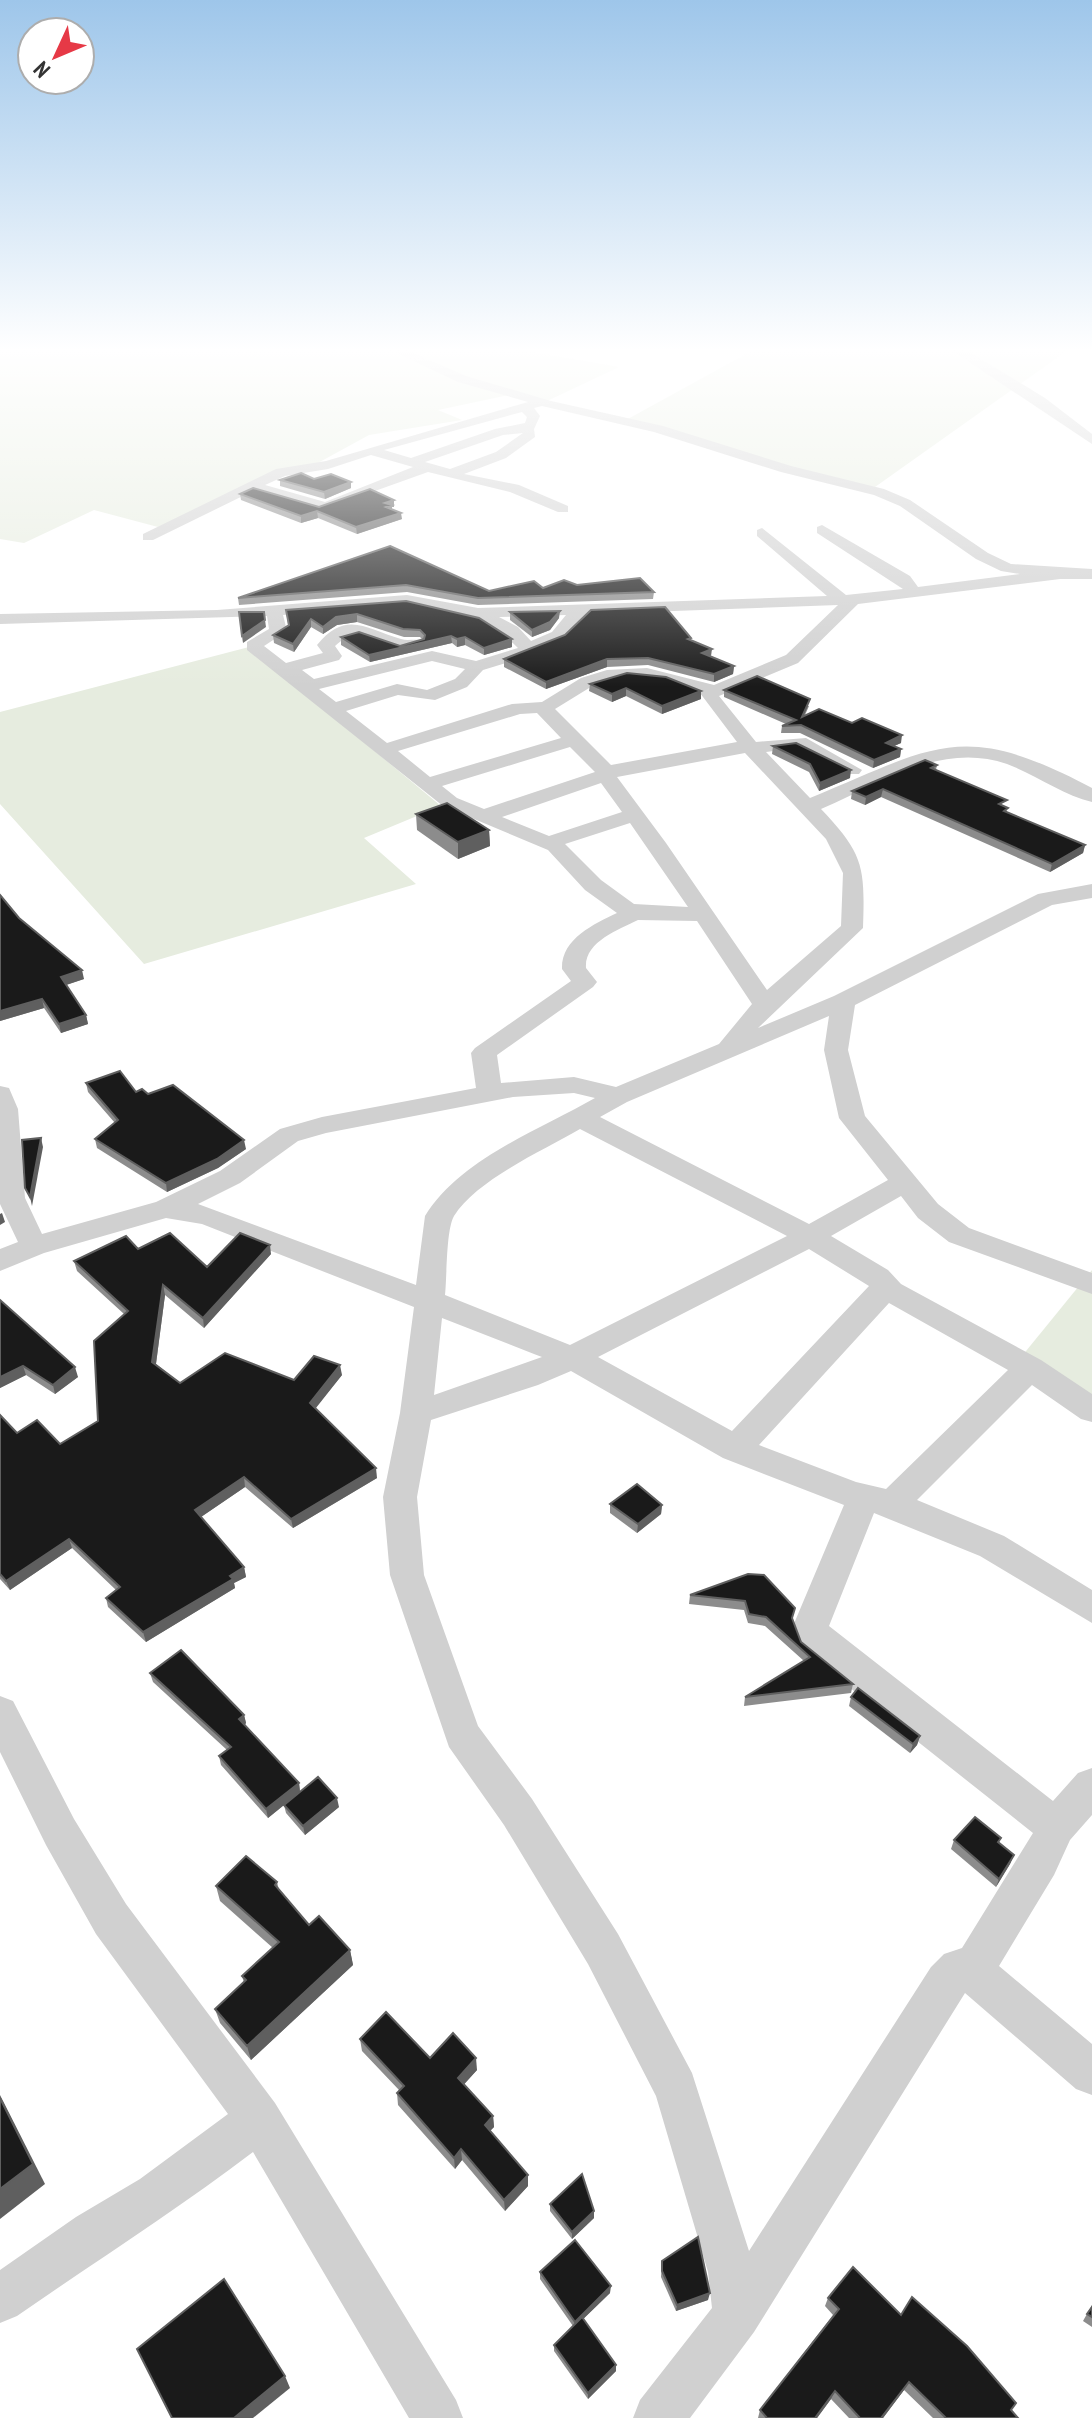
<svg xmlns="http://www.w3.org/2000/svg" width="1092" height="2418" font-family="'PT Sans Narrow',sans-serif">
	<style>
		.green { fill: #e6ecdf }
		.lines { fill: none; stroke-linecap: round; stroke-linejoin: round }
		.minor { fill: #d0d0d0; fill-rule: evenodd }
		.wall { fill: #8c8c8c }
		.shaded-wall { fill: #5f5f5f }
		.building { fill: #1a1a1a; stroke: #5f5f5f; stroke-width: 2 }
	</style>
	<rect width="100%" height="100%" fill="#fff"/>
	<!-- green -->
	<g class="green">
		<polygon points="0,348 510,348 619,367 545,402 513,394 438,410 462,420 369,435 316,464 282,474 158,527 94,510 24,543 0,539"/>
		<path d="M757 348H1071L875 487C791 472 709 442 626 420Z"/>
		<polygon points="249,647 441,806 364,838 416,884 144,964 0,804 0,712"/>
		<polygon points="1092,1270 1092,1404 1022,1356"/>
	</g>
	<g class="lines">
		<!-- minor -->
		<g class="minor">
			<path d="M386 348H402L466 376 551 401 663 426 791 466 884 489 910 500 988 553 1011 564 1092 569V579H1060L858 604 798 663 719 696 756 742 806 738 862 770 859 774H845L796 748 766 752 810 798C936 746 962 719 1092 788V802C1063 795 1036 775 1007 764 941 741 880 784 821 809 864 854 865 867 863 928L758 1028 834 996 1038 894 1092 884V898L1052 905 855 1005 848 1050 865 1116 938 1204 969 1228 1092 1273V1294L949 1242 918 1218 901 1196 831 1236 888 1270 901 1284 1041 1360 1092 1394V1422L1081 1419 1032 1385 917 1500 1004 1536 1092 1590V1623L980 1556 874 1513 829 1626 1053 1801 1078 1773 1092 1768V1815L1070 1840 1054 1875 999 1966 1092 2044V2095L1076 2089 965 1993 754 2332 690 2418H633L640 2400 712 2308 708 2272 656 2096 588 1964 504 1825 449 1747 390 1575 383 1497 400 1413 414 1307 202 1224 166 1218 44 1253 0 1271V1249L18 1242 0 1204V1086L9 1088 18 1109 25 1198 42 1234 156 1202 220 1171 280 1129 322 1117 476 1088 471 1053 475 1048 571 981 562 969C561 939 594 924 617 913L585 890 548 850 443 806 247 650V642L269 629 267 616 0 624V614L217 610 407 595 478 608 827 596 757 536V530L762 528 846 595 903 589 817 533V527L822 525 910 576 918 587 1020 574 1001 571 976 559 900 506 874 495 781 472 654 432 542 406 534 408 540 416 534 429 535 437 506 458 464 474 519 485 568 506V512H558L510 492 428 472 319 511 253 491 153 540H143V534L276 469 326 461 528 402 458 382ZM522 412 527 417 525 423 495 429 411 458 384 450ZM523 433 496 452 450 469 425 462 503 435ZM371 455 413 467 325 502 265 485 285 476 328 469ZM407 605C449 613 488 616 518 648L476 661 432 651 314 679 302 670 339 660 342 656 335 646C359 623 375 645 400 651L423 644 420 640C413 639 407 641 401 639 367 629 346 609 317 645L323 653 286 663 264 646 287 631 283 615ZM838 605 786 655 714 685 647 668 607 670 581 678 542 702 512 704 387 743 346 711 398 695 435 700 467 687 483 670 536 654 564 640 577 623 590 614ZM566 615 552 632 531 641 518 627 499 617ZM432 661 465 669 455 679 427 690 397 684 336 702 319 689ZM627 678 666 682 700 693 737 742 611 765 555 709 594 685ZM537 713 561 738 430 777 398 751 520 714ZM570 747 595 772 484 809 457 798 442 786ZM745 753 826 839 843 873 841 926 767 990 666 843 617 777ZM601 783 622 812 549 836 502 817ZM630 823 688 907 634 904 601 880 565 844ZM638 920 697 921 752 1004 719 1044 616 1087 574 1077 501 1083 497 1055 593 987 597 982 586 968C584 942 618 930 638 920ZM829 1016 824 1050 839 1118 888 1180 809 1224 600 1117 627 1102ZM574 1093 595 1098C539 1130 460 1159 425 1216L416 1285 198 1204 240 1183 298 1141 326 1133 513 1097ZM580 1129 787 1236 570 1345 445 1295C447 1277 446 1230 454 1216 476 1180 544 1150 580 1129ZM809 1249 869 1286 732 1431 598 1357ZM889 1303 1008 1370 886 1489 856 1482 759 1445ZM442 1318 534 1354 542 1357 434 1395ZM571 1371 723 1458 844 1505 793 1626 801 1649 1033 1833 962 1948 944 1954 931 1967 749 2251 692 2073 618 1934 532 1799 478 1726 424 1575 417 1497 431 1420 538 1385Z"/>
			<polygon points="948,348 963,348 1045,398 1092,434 1092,444"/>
			<path d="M0 1696 13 1701 74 1819 126 1904 275 2103 456 2400 463 2418H409L253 2152C177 2210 96 2261 17 2316L0 2323V2270L76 2217 140 2179 228 2114 96 1934 46 1845 0 1752Z"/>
		</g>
	</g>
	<!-- wall -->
	<g class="wall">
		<polygon points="314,479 351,482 351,488 325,499 280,486 280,480"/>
		<polygon points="240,494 319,507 394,500 394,507 392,507 392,509 402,519 357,534 318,518 301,523 241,500"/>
		<polygon points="390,546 489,591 577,585 654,592 653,599 478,605 407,592 239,605 238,598"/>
		<polygon points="406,601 512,639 512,647 484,655 465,645 457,647 452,643 370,662 341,645 341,637 400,646 423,640 420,637 404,637 357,622 337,625 323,634 311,627 294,652 274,643 273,635 288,625 286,610"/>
		<polygon points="510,612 559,618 550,630 532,637 510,620"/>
		<polygon points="691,638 691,641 711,656 734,666 733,674 714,682 648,665 607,667 546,689 504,667 504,659"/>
		<polygon points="590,684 701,699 662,714 626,696 612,702 589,691"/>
		<polygon points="724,690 809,706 805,715 901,743 894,746 901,749 900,757 873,768 800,733 781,733 782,726 786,724 724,697"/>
		<polygon points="773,746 850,778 819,791 809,772 772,754"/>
		<polygon points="937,765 936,770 1006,807 1007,812 1085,845 1083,853 1050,872 881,797 865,805 851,799 852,791"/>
		<polygon points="416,814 489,830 490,846 458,859 417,830"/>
		<polygon points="0,895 19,918 84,979 66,985 86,1015 88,1024 61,1033 44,1008 0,1021"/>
		<polygon points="86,1083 148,1094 246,1149 218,1168 167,1192 97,1148 95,1139 115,1123 88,1092"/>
		<polygon points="138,1249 207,1267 271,1254 204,1328 165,1295 156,1364 180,1383 294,1380 342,1375 315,1408 377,1478 293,1528 245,1487 201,1517 244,1567 246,1577 234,1583 235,1588 146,1642 108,1607 106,1598 116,1590 72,1548 10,1590 0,1579 0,1415 17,1433 60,1444 98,1421 124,1314 77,1271 74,1261"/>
		<polygon points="0,1300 78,1377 55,1394 26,1375 0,1388"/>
		<polygon points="610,1504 662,1505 661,1514 637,1533 610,1513"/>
		<polygon points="748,1574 793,1620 801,1642 853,1684 851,1693 744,1706 745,1697 804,1661 765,1626 748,1623 744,1610 689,1604 690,1595"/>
		<polygon points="150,1673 244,1715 246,1723 245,1725 299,1783 300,1791 339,1807 305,1835 286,1813 284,1805 268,1818 221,1765 219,1756 227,1750 153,1682"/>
		<polygon points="851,1697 920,1736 917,1745 910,1753 849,1706"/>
		<polygon points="1001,1838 999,1843 1014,1855 1010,1864 996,1887 951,1849 954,1840"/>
		<polygon points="277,1882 279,1890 309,1925 350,1950 353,1965 251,2060 220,2023 215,2009 244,1983 242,1976 273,1948 220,1901 216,1886"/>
		<polygon points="360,2039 477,2070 464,2084 493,2116 494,2127 490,2131 528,2175 528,2186 505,2211 462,2160 455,2169 398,2105 397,2093 399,2090 362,2051"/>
		<polygon points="550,2204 594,2218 572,2239 550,2211"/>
		<polygon points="662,2261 708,2300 676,2311 661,2277"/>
		<polygon points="540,2272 610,2293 583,2319 616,2371 588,2399 554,2351 554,2345 573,2326 540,2279"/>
		<polygon points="828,2298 901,2315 1011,2410 1018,2418 933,2418 904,2390 883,2418 849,2418 831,2399 817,2418 758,2418 760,2410 833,2315 825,2306"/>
		<polygon points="1092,2305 1092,2327 1083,2321"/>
	</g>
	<!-- shaded-wall -->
	<g class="shaded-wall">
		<polygon points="351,482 351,488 325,499 324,492"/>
		<polygon points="394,500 394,507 392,507 392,512 387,514 385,503"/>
		<polygon points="317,511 318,518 301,523 301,516"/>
		<polygon points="401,513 402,519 357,534 356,527"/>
		<polygon points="560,611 559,618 550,630 532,637 532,630"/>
		<polygon points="357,614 357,622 337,625 323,634 323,627 336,617"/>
		<polygon points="311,619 311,627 294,652 293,644"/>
		<polygon points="265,620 266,627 243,643 242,636"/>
		<polygon points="451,636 452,643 370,662 369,655"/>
		<polygon points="465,637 465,645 457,647 457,639"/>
		<polygon points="512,639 512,647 484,655 484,648"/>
		<polygon points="712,649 711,656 702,653"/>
		<polygon points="607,659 607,667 546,689 546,682"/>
		<polygon points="734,666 733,674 714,682 714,674"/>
		<polygon points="626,688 626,696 612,702 612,694"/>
		<polygon points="701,691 701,699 662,714 662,706"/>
		<polygon points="902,735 901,743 885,750 886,743"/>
		<polygon points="901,749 900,757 873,768 874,760"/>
		<polygon points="851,770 850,778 819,791 820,783"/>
		<polygon points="883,789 881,797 865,805 866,797"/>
		<polygon points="489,830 490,846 458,859 458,842"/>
		<polygon points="1085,845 1083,853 1050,872 1052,864"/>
		<polygon points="82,970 84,979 63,986 61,977"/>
		<polygon points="42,999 44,1008 0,1021 0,1011"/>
		<polygon points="86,1015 88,1024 61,1033 59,1024"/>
		<polygon points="41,1138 43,1147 32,1206 30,1197"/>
		<polygon points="244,1140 246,1149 218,1168 167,1192 166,1183"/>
		<polygon points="2,1213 5,1222 0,1225 0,1214"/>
		<polygon points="270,1245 271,1254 204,1328 203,1318"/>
		<polygon points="163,1285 165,1295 155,1371 152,1362"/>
		<polygon points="340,1365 342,1375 312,1413 310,1403"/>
		<polygon points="23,1366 26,1375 0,1388 0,1377"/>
		<polygon points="75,1367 78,1377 55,1394 53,1385"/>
		<polygon points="376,1468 377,1478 293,1528 291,1519"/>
		<polygon points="244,1477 245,1487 198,1519 195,1510"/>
		<polygon points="662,1505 661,1514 637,1533 638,1524"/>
		<polygon points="69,1539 72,1548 10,1590 6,1581"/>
		<polygon points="244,1567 246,1577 234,1583 235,1588 146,1642 143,1632"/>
		<polygon points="244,1715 246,1723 241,1728 239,1719"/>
		<polygon points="920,1736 917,1745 910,1753 913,1744"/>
		<polygon points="299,1783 300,1792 268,1818 266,1809"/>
		<polygon points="337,1798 339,1807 305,1835 303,1826"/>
		<polygon points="1014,1855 1010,1864 996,1887 999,1879"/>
		<polygon points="350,1950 353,1965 251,2060 247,2046"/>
		<polygon points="476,2058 477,2070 459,2090 458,2078"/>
		<polygon points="0,2095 45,2184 0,2219"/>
		<polygon points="493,2116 494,2127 485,2136 485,2125"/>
		<polygon points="461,2149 462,2160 455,2169 454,2158"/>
		<polygon points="528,2175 528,2186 505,2211 504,2200"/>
		<polygon points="594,2211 594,2218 572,2239 572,2232"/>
		<polygon points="611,2286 610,2293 574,2328 575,2322"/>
		<polygon points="710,2293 708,2300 676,2311 677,2305"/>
		<polygon points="616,2365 616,2371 588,2399 588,2393"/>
		<polygon points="285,2376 290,2388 253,2418 234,2418"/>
		<polygon points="909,2382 904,2390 883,2418 881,2418"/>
		<polygon points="835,2391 831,2399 817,2418 815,2418"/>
	</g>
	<!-- building -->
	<g class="building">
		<polygon points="301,473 314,479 331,474 351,482 324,492 280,480"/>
		<polygon points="253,488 319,507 370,489 394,500 385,503 392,505 386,507 401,513 356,527 317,511 301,516 240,494"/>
		<polygon points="390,546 489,591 534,581 543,588 564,580 577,585 640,578 654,592 478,598 406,585 238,598"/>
		<polygon points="406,601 479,618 512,639 484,648 465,637 457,639 451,636 369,655 341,637 359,632 400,646 424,639 425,635 420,630 403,629 357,614 336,617 323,627 311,619 293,644 273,635 289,625 286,610"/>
		<polygon points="665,607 691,638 688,639 712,649 702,653 734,666 714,674 648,658 607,659 546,682 504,659 565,635 591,610"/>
		<polygon points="560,611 550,622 532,630 510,612"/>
		<polygon points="239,612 264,612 265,620 242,636"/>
		<polygon points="627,673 666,677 701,691 662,706 626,688 612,694 590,684"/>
		<polygon points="757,676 810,699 802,717 819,709 852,723 862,718 902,735 886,743 901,749 874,760 801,725 782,726 796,720 724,690"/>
		<polygon points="796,743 851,770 820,783 810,764 773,746"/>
		<polygon points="925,760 937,765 931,768 1007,800 999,804 1008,808 1004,811 1085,845 1052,864 883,789 866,797 852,791"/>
		<polygon points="447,803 489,830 458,842 416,814"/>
		<polygon points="0,895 19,918 82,970 61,977 86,1015 59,1024 42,999 0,1011"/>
		<polygon points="120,1071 136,1092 142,1089 148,1094 173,1085 244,1140 217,1159 166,1183 95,1139 118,1120 86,1083"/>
		<polygon points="41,1138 30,1197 25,1188 22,1140"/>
		<polygon points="170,1233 207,1267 240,1233 270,1245 203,1318 163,1285 152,1362 180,1383 225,1353 294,1380 314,1356 340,1365 310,1403 376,1468 291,1519 244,1477 195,1510 244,1567 230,1576 233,1579 143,1632 106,1598 120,1587 69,1539 6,1581 0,1574 0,1415 17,1433 37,1420 60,1444 98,1421 94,1341 128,1311 74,1261 126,1236 138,1249"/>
		<polygon points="0,1300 75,1367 53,1385 23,1366 0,1377"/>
		<polygon points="637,1484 662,1505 638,1524 610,1504"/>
		<polygon points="748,1574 764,1575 795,1608 792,1618 801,1642 853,1684 745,1697 810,1657 766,1617 749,1614 745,1601 690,1595"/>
		<polygon points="181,1650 244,1715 239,1719 299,1783 266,1809 219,1756 231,1747 150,1673"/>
		<polygon points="858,1688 920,1736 913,1744 851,1697"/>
		<polygon points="318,1777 337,1798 303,1826 284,1805"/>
		<polygon points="975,1817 1001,1838 998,1842 1014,1855 999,1879 954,1840"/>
		<polygon points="246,1856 277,1882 275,1885 309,1925 319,1916 350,1950 247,2046 215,2009 246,1980 242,1976 279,1942 216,1886"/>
		<polygon points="386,2012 430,2058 453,2033 476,2058 458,2078 493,2116 485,2125 528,2175 504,2200 461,2149 454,2158 397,2093 404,2086 360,2039"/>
		<polygon points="0,2098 33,2164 0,2189"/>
		<polygon points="582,2174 594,2211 572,2232 550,2204"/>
		<polygon points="698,2237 710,2293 677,2305 662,2271 662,2261"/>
		<polygon points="575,2240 611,2286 575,2322 540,2272"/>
		<polygon points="853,2267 901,2315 912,2297 967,2346 1016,2403 1011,2410 1018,2418 946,2418 909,2382 881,2418 860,2418 835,2391 815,2418 767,2418 760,2410 839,2309 828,2298"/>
		<polygon points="224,2279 285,2376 234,2418 172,2418 137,2349"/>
		<polygon points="1092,2307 1092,2317 1087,2314"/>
		<polygon points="582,2317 616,2365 588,2393 554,2345"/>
	</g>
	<!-- sky -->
	<linearGradient id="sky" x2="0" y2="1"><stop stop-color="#9ec6ea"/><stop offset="0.51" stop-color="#fff"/><stop offset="1" stop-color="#fff" stop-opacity="0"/></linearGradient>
	<rect width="1092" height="687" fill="url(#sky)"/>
	<!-- north arrow -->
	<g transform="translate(56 56) rotate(226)"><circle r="38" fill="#ffffff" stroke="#adadad" stroke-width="2"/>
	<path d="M0-6L14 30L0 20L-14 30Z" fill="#e63946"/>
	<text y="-12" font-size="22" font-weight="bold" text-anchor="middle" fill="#333333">N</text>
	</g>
</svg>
